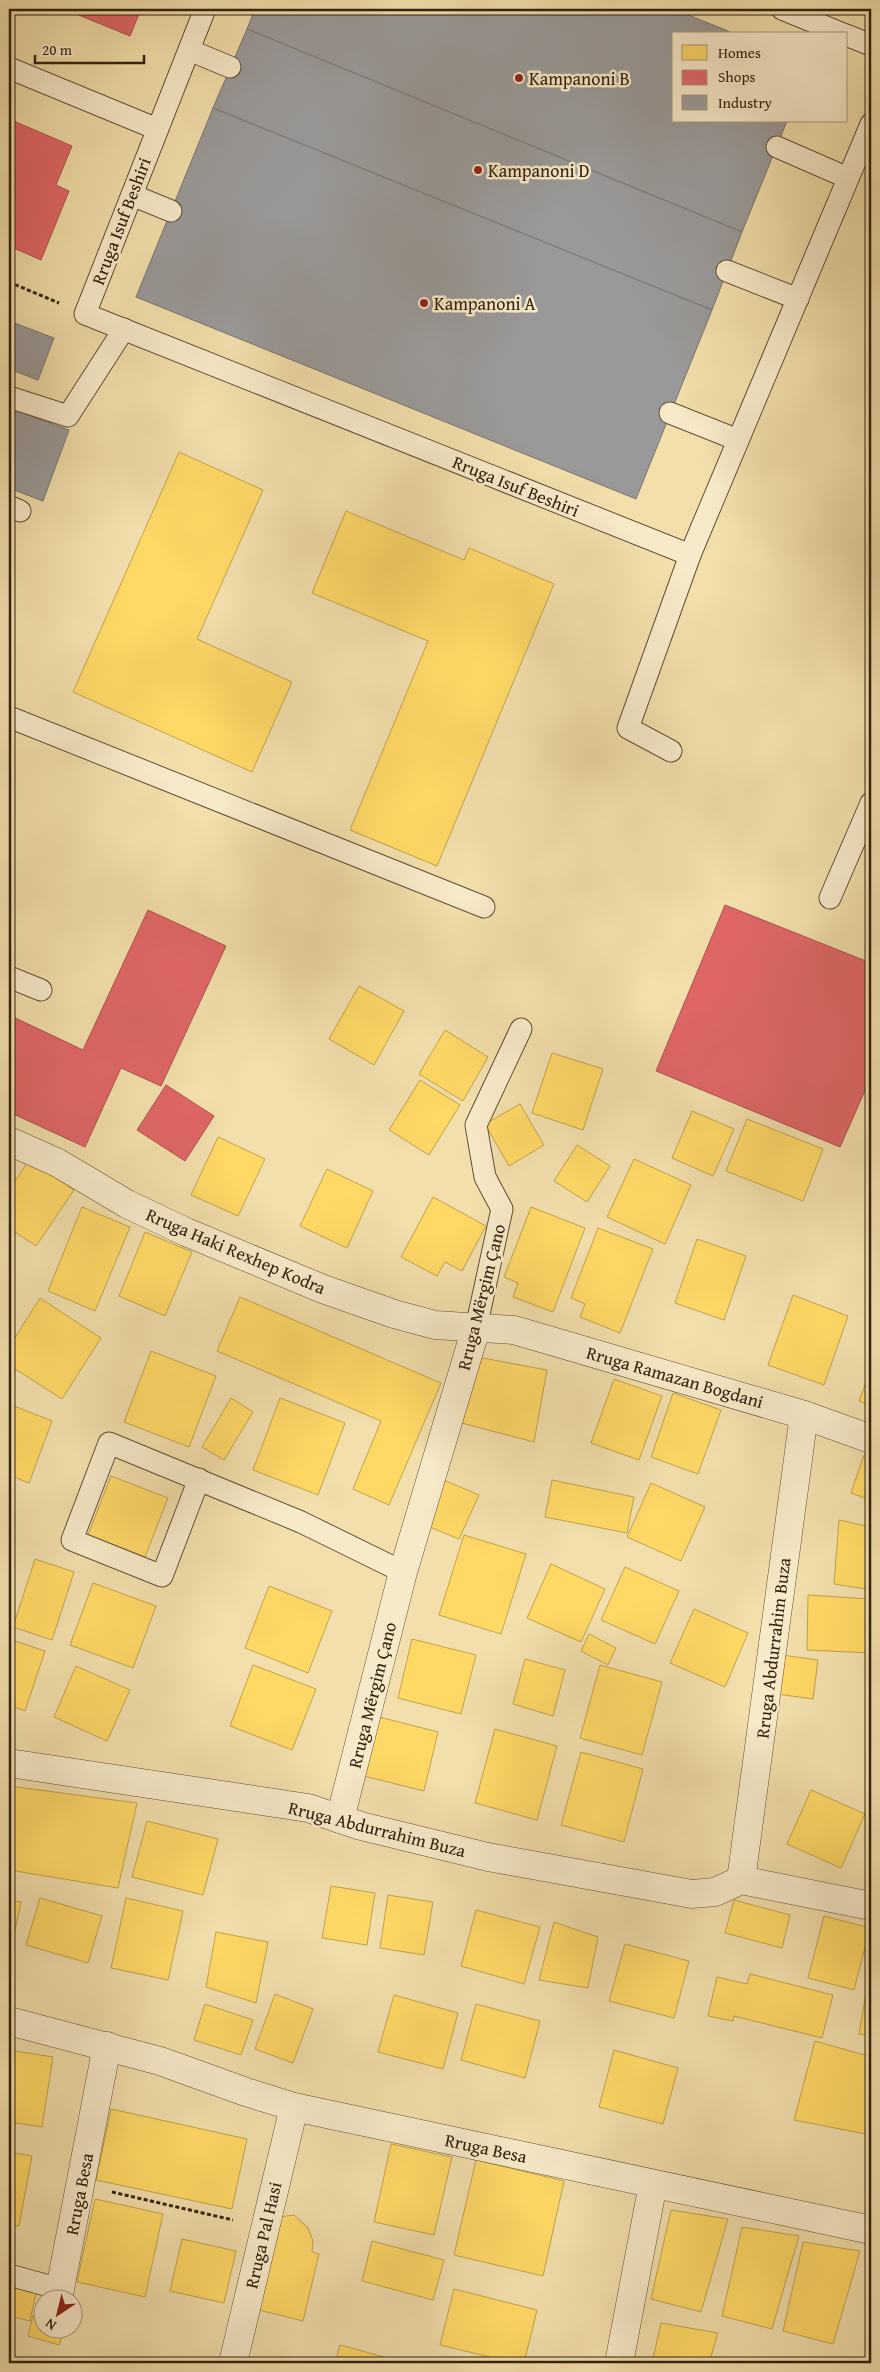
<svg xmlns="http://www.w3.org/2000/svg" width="880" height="2372" font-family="'Gentium Book Plus',serif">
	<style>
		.homes { fill: #ffd966; stroke: #c1a24c }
		.shops { fill: #e06666; stroke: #ac514c }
		.industry { fill: #999; stroke: #7a756f }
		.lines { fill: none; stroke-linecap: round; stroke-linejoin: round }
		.lane-casing { stroke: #615036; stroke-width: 23 }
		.street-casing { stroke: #615036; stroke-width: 29 }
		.path { stroke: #31210e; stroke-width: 3; stroke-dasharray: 4 2.5; stroke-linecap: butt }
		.lane { stroke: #f7eac9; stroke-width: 21 }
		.street { stroke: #f7eac9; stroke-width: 28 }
		.poi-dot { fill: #8f2418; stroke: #f7eac9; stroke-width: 2 }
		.labels { text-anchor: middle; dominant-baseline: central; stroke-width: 5; stroke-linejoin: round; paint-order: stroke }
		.poi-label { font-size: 18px; fill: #31210e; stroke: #f7eac9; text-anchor: start }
		.street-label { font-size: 18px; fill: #31210e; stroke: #f7eac9 }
	</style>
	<rect width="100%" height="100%" fill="#f2dfac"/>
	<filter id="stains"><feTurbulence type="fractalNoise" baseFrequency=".004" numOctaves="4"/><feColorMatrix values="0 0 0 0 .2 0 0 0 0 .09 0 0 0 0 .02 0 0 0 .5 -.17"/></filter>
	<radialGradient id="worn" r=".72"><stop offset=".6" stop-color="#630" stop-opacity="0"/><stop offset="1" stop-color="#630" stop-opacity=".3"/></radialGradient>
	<!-- homes -->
	<g class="homes">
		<polygon points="179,452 263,490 197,639 292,682 252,772 73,692"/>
		<polygon points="346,511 464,560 469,548 554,584 437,866 350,830 428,641 312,593"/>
		<polygon points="359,986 404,1011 374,1065 329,1039"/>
		<polygon points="445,1030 488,1057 463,1101 419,1074"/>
		<polygon points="552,1053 603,1069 583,1130 532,1113"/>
		<polygon points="420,1080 460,1105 429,1155 389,1130"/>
		<polygon points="520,1104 544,1145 509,1166 485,1124"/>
		<polygon points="692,1111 734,1129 713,1176 672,1158"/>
		<polygon points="747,1119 823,1149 803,1201 726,1171"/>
		<polygon points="218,1137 265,1159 238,1216 191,1195"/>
		<polygon points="577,1145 610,1166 587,1202 554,1181"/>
		<polygon points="634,1159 691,1185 665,1244 607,1217"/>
		<polygon points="29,1160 74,1190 36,1246 9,1228 9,1190"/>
		<polygon points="327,1169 373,1191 347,1248 300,1226"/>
		<polygon points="433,1197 486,1226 462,1271 445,1262 437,1276 401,1257"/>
		<polygon points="82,1207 130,1227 95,1311 48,1291"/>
		<polygon points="531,1207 585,1228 553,1312 513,1297 518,1283 504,1277"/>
		<polygon points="598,1228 653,1249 620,1333 580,1317 585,1304 571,1298"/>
		<polygon points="145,1232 192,1252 165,1316 119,1296"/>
		<polygon points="697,1239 746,1256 724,1320 675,1303"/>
		<polygon points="793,1295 848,1316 824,1385 768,1365"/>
		<polygon points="240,1297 441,1383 389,1505 353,1489 381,1421 217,1351"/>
		<polygon points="40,1298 101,1338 62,1399 9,1365 9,1347"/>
		<polygon points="151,1351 216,1376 189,1447 124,1422"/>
		<polygon points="477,1357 547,1370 534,1442 454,1421"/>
		<polygon points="871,1369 871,1406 859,1401"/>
		<polygon points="614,1379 662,1396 639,1460 591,1443"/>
		<polygon points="673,1393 721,1410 698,1474 651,1457"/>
		<polygon points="231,1398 253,1412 224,1460 202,1447"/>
		<polygon points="280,1398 345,1423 318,1495 253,1470"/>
		<polygon points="9,1404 52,1421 29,1483 9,1475"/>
		<polygon points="864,1455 871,1458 871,1500 851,1493"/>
		<polygon points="111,1476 168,1498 145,1557 88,1535"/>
		<polygon points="439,1478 479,1495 459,1539 420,1523"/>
		<polygon points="552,1480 634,1497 627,1533 545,1517"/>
		<polygon points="651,1483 705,1507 681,1561 627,1537"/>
		<polygon points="839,1520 871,1527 871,1590 834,1584"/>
		<polygon points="464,1535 526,1554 501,1634 439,1615"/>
		<polygon points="35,1559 74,1572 52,1640 13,1627"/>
		<polygon points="551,1564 605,1589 581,1642 527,1618"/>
		<polygon points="625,1567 679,1591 655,1644 601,1620"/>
		<polygon points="93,1583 156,1606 133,1668 70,1645"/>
		<polygon points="269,1586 332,1611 308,1673 245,1648"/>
		<polygon points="808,1595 871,1599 871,1653 807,1650"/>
		<polygon points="694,1609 748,1633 725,1687 670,1663"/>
		<polygon points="589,1634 616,1648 608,1665 581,1651"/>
		<polygon points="9,1639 45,1651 25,1711 9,1705"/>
		<polygon points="412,1639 476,1655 461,1714 398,1698"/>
		<polygon points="782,1655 818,1660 813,1699 777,1694"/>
		<polygon points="525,1659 565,1670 553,1716 513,1704"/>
		<polygon points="253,1665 316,1689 292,1750 230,1726"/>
		<polygon points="600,1665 662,1682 642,1755 580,1738"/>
		<polygon points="76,1666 130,1690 107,1741 54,1717"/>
		<polygon points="375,1716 438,1732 424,1791 360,1775"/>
		<polygon points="495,1729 557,1746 537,1820 475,1803"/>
		<polygon points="581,1752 643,1769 624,1842 561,1825"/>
		<polygon points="9,1786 137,1803 118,1888 9,1870"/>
		<polygon points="811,1790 865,1814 841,1868 787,1844"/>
		<polygon points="147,1821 218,1839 203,1895 132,1877"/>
		<polygon points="331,1886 375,1893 367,1945 322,1938"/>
		<polygon points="388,1895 433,1902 424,1955 380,1948"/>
		<polygon points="40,1898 102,1916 88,1963 26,1945"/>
		<polygon points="126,1898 183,1911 168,1980 111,1968"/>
		<polygon points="9,1900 21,1902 9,1958"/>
		<polygon points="734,1900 790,1915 782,1948 725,1933"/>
		<polygon points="476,1910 540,1927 524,1984 461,1966"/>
		<polygon points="824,1916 870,1928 854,1990 808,1978"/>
		<polygon points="554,1922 598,1937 588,1988 539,1980"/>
		<polygon points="216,1932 268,1942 256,2003 206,1987"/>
		<polygon points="625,1944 689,1961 674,2018 609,2001"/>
		<polygon points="750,1974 833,1995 822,2038 734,2016 733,2021 708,2016 717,1977 747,1984"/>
		<polygon points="868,1982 871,1982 871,2036 859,2034"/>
		<polygon points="275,1994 313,2009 293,2063 255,2049"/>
		<polygon points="394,1995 458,2013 443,2069 378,2052"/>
		<polygon points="205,2004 253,2020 241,2055 194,2040"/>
		<polygon points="476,2004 540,2021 525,2078 461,2060"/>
		<polygon points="815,2041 871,2057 871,2135 794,2120"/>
		<polygon points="9,2050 53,2057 42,2127 9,2122"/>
		<polygon points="614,2050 678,2068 663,2124 599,2107"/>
		<polygon points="111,2109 247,2139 232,2209 96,2180"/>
		<polygon points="391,2144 452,2157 434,2235 374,2222"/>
		<polygon points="9,2152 32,2156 19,2226 9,2225"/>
		<polygon points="476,2160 564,2181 543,2276 454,2255"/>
		<polygon points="95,2199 163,2214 145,2297 77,2282"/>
		<polygon points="671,2210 728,2219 701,2312 651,2299"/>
		<polygon points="294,2215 308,2228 313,2241 312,2252 319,2254 303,2321 255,2309 278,2217"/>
		<polygon points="742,2227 799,2236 772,2329 722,2316"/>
		<polygon points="182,2239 236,2251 224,2303 170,2291"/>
		<polygon points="372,2241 444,2260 433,2300 362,2281"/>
		<polygon points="803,2242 860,2251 833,2344 783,2331"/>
		<polygon points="9,2282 37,2288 30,2321 9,2316"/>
		<polygon points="454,2289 537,2310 524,2363 514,2363 440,2345"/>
		<polygon points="33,2315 42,2317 42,2330 64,2330 59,2345 28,2336"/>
		<polygon points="661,2323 718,2333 709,2363 652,2363"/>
		<polygon points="340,2345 406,2363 335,2363"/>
		<polygon points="738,2359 750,2363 736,2363"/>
	</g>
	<!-- shops -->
	<g class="shops">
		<polygon points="64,9 141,9 130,36"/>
		<polygon points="9,119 72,146 56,185 69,191 41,260 9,246"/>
		<polygon points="725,905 871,963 871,1077 840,1147 656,1071"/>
		<polygon points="148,910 226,946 161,1086 121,1068 85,1147 9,1112 9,1015 83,1050"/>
		<polygon points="166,1085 214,1116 185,1161 137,1130"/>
	</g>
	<!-- industry -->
	<g class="industry">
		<polygon points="255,9 674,9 735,34 674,34 674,121 787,121 742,232 247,29"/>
		<polygon points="247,29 742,232 712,310 213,108"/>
		<polygon points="213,108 712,310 636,499 136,297"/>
		<polygon points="9,321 54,338 38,380 9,369"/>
		<polygon points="9,408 69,430 43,501 9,488"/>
	</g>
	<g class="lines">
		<!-- lane casing -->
		<g class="lane-casing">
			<g id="lane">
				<polyline points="205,9 85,314 690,555"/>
				<polyline points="782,9 843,34"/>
				<polyline points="846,35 871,45"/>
				<polyline points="189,50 230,67"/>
				<polyline points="9,68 157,129"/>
				<polyline points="777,147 848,178"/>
				<polyline points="132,195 171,211"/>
				<polyline points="727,271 798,299"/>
				<polyline points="9,397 68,416 124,329"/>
				<polyline points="670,413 738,440"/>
				<polyline points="9,506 20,511"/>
				<polyline points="9,717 484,907"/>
				<polyline points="671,751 628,728 690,555 871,124"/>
				<polyline points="830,898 871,803"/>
				<polyline points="9,977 41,990"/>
				<polyline points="476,1328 502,1209 485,1177 476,1125 521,1029"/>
				<polyline points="199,1479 162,1576 72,1540 109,1443 301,1522 403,1572"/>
				<polyline points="9,2275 60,2289"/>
			</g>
		</g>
		<!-- street casing -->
		<g class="street-casing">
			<g id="street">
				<polyline points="9,1141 58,1163 127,1204 186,1232 323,1289 394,1314 435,1325 514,1330 804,1415 871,1439"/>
				<polyline points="9,1763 308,1808 361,1826 488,1857 692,1894 715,1892 741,1880 871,1906"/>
				<polyline points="340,1819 403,1572 476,1328"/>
				<polyline points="741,1880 804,1415"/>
				<polyline points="9,2021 160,2061 246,2092 294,2107 871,2230"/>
				<polyline points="60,2289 107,2046"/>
				<polyline points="233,2363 294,2107"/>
				<polyline points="619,2363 653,2184"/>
			</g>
		</g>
		<!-- path -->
		<g class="path">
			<polyline points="9,282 59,303"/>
			<polyline points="112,2192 233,2220"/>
		</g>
		<!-- lane -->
		<use href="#lane" class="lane"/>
		<!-- street -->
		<use href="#street" class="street"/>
	</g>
	<!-- markers -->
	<g class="poi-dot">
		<circle cx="519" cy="78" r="5"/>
		<circle cx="478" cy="170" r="5"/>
		<circle cx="424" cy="303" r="5"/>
	</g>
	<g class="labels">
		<!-- poi labels -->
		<g class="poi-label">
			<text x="529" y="78">Kampanoni B</text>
			<text x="488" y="170">Kampanoni D</text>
			<text x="434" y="303">Kampanoni A</text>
		</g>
		<!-- street labels -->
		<g class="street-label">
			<text transform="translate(121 221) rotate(-69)">Rruga Isuf Beshiri</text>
			<text transform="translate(516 486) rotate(22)">Rruga Isuf Beshiri</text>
			<text transform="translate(236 1251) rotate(23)">Rruga Haki Rexhep Kodra</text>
			<text transform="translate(481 1297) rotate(-76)">Rruga Mërgim Çano</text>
			<text transform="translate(675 1377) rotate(16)">Rruga Ramazan Bogdani</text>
			<text transform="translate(773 1648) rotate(-83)">Rruga Abdurrahim Buza</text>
			<text transform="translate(372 1695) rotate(-76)">Rruga Mërgim Çano</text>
			<text transform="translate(377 1829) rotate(14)">Rruga Abdurrahim Buza</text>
			<text transform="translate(486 2148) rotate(12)">Rruga Besa</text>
			<text transform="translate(79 2194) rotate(-79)">Rruga Besa</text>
			<text transform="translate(263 2235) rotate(-77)">Rruga Pal Hasi</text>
		</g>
	</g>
	<!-- margin -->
	<rect width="880" height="2372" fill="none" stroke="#f2dfac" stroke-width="30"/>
	<rect x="10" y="10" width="860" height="2352" fill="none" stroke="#31210e" stroke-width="2.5"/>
	<rect x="15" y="15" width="850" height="2342" fill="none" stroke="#31210e"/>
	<!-- legend -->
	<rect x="672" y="32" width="175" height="90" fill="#f7eac9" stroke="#a89a7e"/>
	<rect x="682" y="45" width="25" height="15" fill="#ffd966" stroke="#a89a7e"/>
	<text x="718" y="58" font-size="15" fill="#31210e">Homes</text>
	<rect x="682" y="70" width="25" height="15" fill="#e06666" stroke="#a89a7e"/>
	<text x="718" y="82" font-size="15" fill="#31210e">Shops</text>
	<rect x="682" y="95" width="25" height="15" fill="#999999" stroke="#a89a7e"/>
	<text x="718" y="108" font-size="15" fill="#31210e">Industry</text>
	<!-- north arrow -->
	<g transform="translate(58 2314) rotate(215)"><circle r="24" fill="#f7eac9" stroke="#a89a7e"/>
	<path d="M0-4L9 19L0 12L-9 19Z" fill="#8f2418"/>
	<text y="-8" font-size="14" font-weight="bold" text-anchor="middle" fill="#31210e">N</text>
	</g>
	<!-- scale -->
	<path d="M35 55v8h109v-8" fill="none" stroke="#31210e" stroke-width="2.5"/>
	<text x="42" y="55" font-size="15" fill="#31210e" stroke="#f7eac9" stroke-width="4" paint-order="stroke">20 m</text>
	<rect width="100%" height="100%" filter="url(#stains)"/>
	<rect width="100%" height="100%" fill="url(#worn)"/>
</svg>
